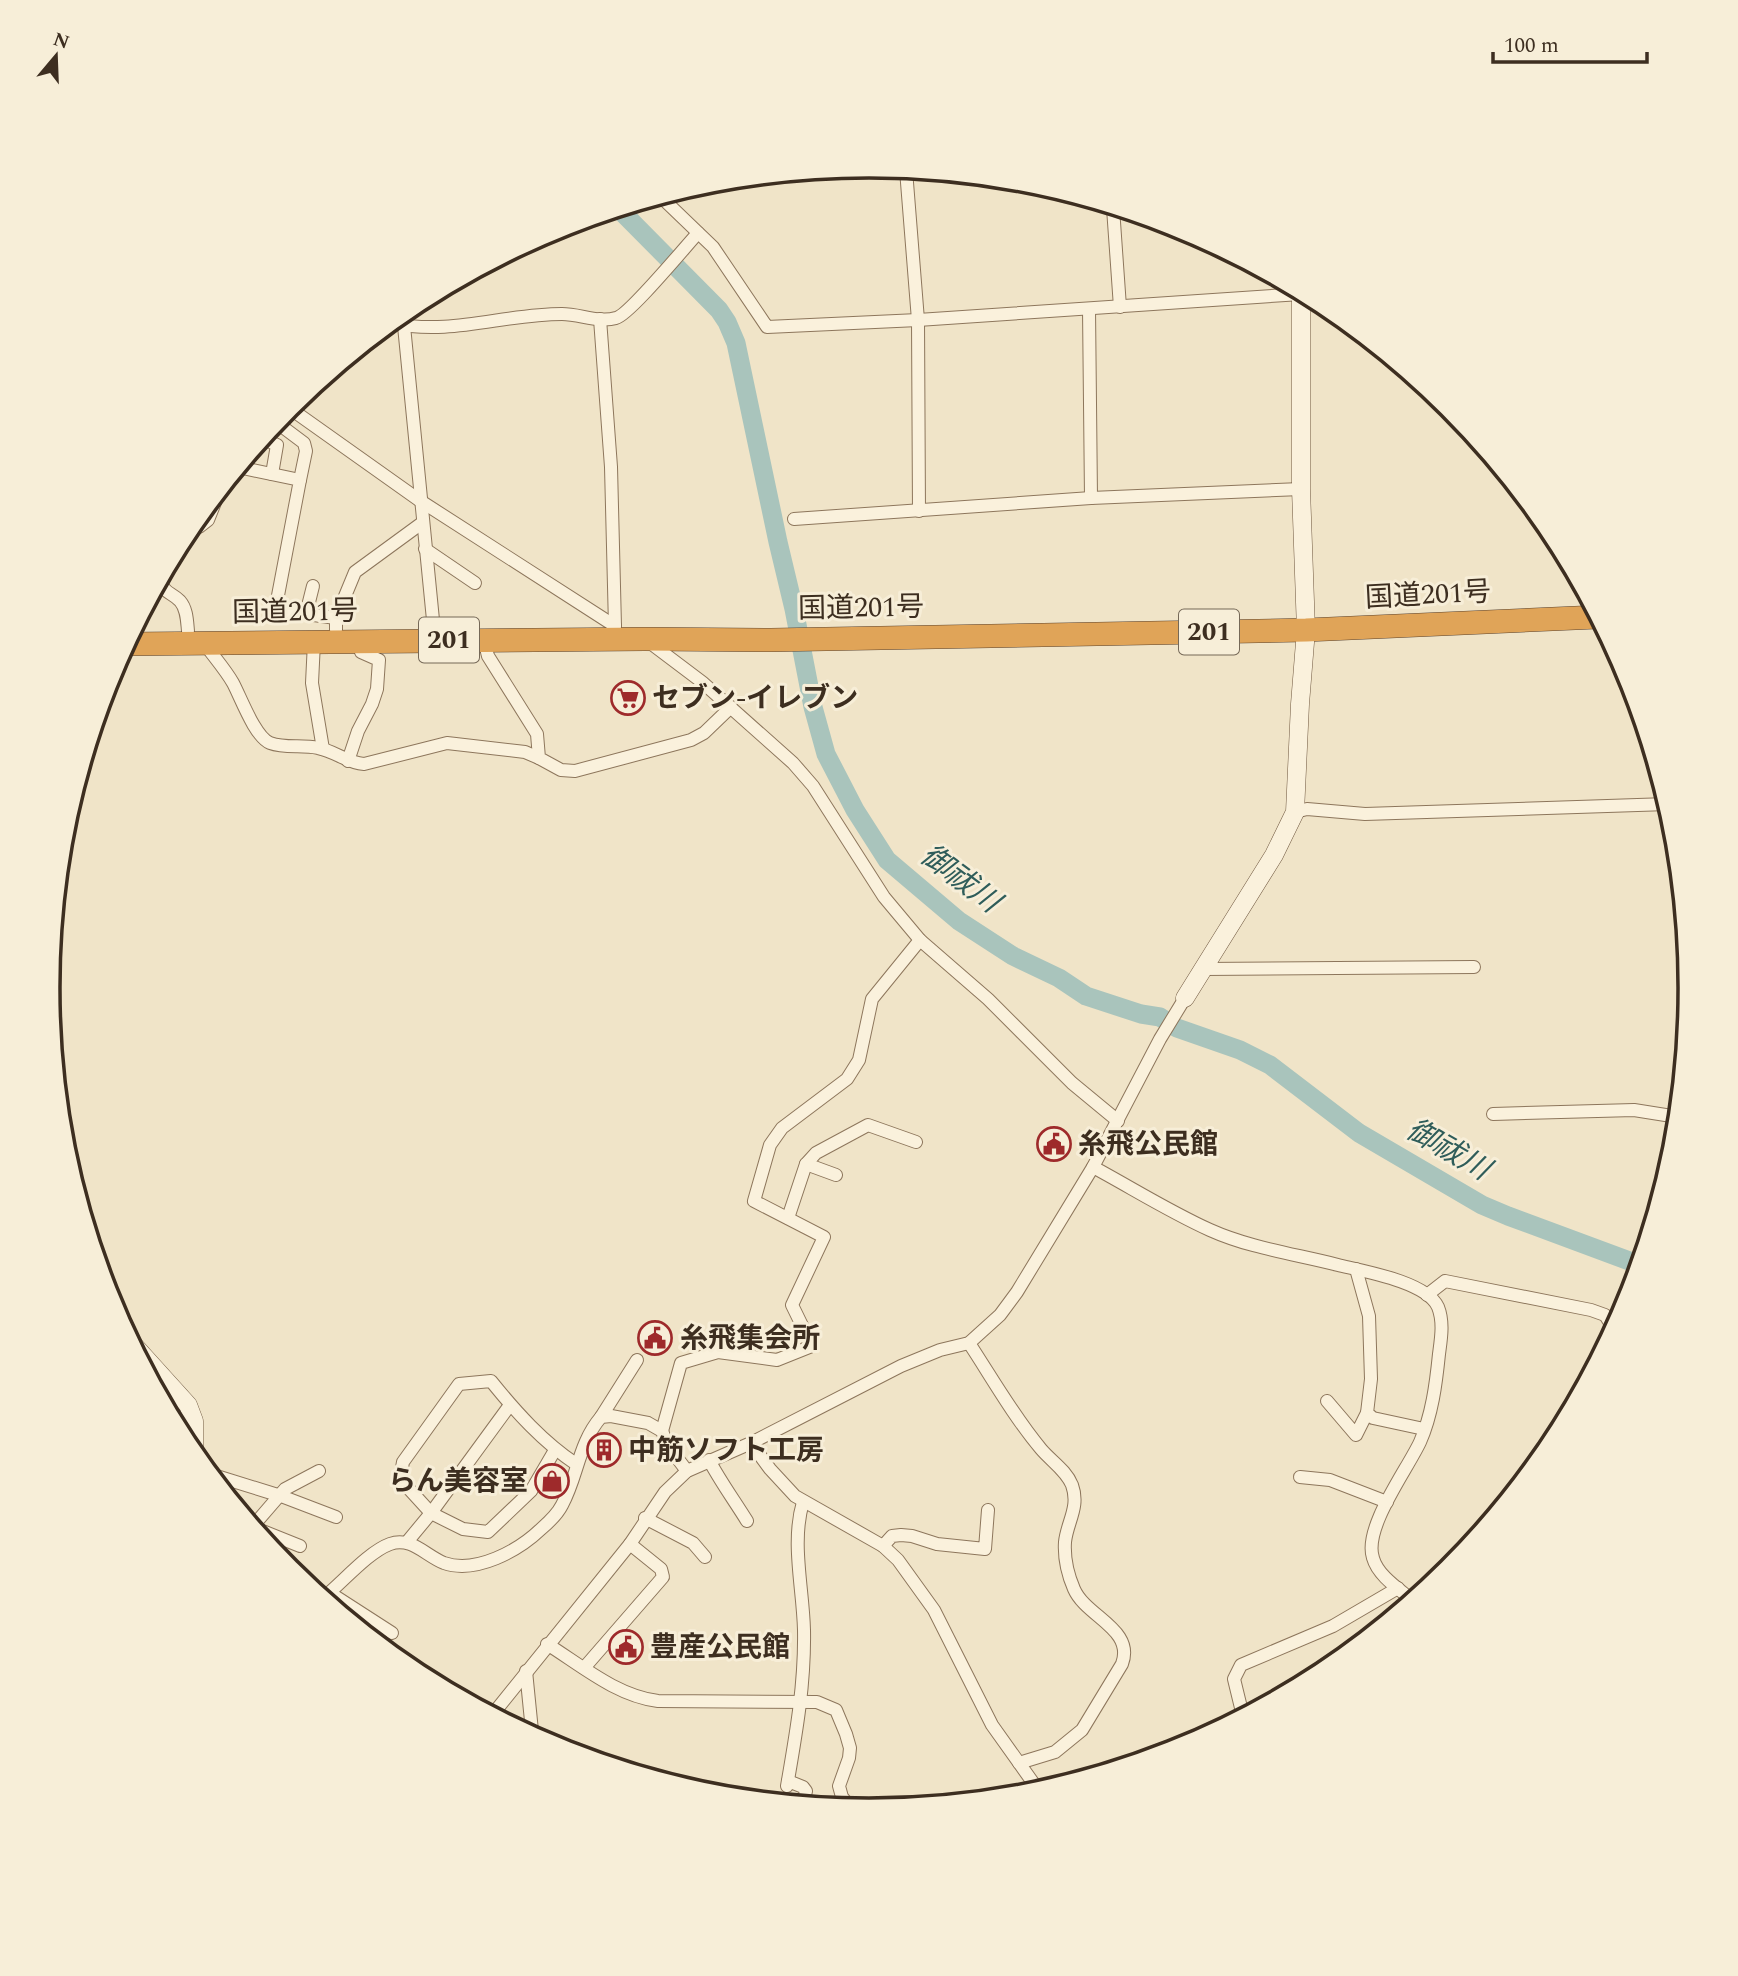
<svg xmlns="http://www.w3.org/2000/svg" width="1738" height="1976" font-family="Spectral,'Noto Sans JP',serif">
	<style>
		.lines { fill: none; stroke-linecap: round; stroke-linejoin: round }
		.river { stroke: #a9c4bc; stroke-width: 19 }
		.street-casing { stroke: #8d765c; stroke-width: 14 }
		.secondary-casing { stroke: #6f573f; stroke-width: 19 }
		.highway-casing { stroke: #5b4430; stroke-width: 24 }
		.street { stroke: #faf1dc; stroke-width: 12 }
		.secondary { stroke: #faf1dc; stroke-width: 18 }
		.highway { stroke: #e0a458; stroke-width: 23 }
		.labels { text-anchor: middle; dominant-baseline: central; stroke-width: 6; stroke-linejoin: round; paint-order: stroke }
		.shield { fill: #f7eed8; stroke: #756857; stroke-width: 2 }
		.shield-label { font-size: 26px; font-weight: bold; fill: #3d2e20 }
		.street-label { font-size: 28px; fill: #3d2e20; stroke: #f7eed8 }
		.poi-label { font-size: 28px; font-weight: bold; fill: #3d2e20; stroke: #f7eed8; text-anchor: start }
		.water-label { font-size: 30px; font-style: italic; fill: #2f5d5a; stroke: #f7eed8 }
		.rim { fill: none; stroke: #3d2e20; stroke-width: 3.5 }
	</style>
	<rect width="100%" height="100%" fill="#f0e4c8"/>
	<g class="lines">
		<!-- river -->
		<polyline class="river" points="619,209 719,310 727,322 736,343 778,542 794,609 813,707 826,754 855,810 887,860 959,921 1013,956 1059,978 1086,996 1141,1014 1160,1017 1177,1028 1240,1050 1270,1065 1359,1133 1482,1205 1508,1216 1640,1265"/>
		<!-- street casing -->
		<g class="street-casing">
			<g id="street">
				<polyline points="906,170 918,320 919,511"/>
				<polyline points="661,197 713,247 767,327 918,320 1301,294"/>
				<polyline points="1113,208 1120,307"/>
				<polyline points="1089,309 1091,498"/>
				<polyline points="600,319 611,467 615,626"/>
				<path d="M391 323C452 336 502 314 562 314 580 314 599 323 616 318 629 315 685 247 698 233"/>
				<polyline points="404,326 434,630"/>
				<polyline points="288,407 419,500 615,626"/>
				<polyline points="276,422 304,443 306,451 300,480"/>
				<polyline points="262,438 277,445 272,474"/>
				<polyline points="238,467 300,480 276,606 280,610 306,614"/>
				<polyline points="794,519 1091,498 1301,489"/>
				<polyline points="190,526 199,527 208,520 220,490"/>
				<polyline points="425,549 475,583"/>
				<path d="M160 579C165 595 170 591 180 601 187 609 187 621 188 631"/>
				<polyline points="313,586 306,614 336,618"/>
				<polyline points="336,630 336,618 355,572 422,523"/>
				<polyline points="484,640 488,656 537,734 539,758 561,770 575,771 691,740 704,733 731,707"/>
				<polyline points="314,642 312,683 323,749"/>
				<polyline points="649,642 702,682 793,763 813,786 884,897 920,940 988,999 1072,1083 1118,1121"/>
				<path d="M204 643C214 657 225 669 233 683 241 698 255 737 270 743 286 749 302 744 318 748 335 751 347 763 364 764L447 743 525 752 539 758"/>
				<polyline points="348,761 358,731 372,704 377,689 379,660 361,652 358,642"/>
				<polyline points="1295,812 1307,809 1365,814 1668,804"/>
				<polyline points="1203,969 1474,967"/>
				<polyline points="1493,1114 1634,1110 1678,1117"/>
				<polyline points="806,1164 836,1175"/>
				<path d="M1093 1167C1132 1188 1170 1212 1210 1230 1250 1248 1295 1254 1338 1265 1363 1271 1427 1282 1438 1307 1444 1322 1441 1339 1439 1354 1436 1384 1432 1415 1420 1442 1407 1470 1363 1528 1373 1558 1378 1576 1399 1589 1412 1600"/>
				<polyline points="788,1218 806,1164 816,1153 868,1125 916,1142"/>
				<polyline points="1356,1269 1369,1316 1371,1379 1367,1413 1373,1418 1424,1429"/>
				<polyline points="1427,1295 1445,1281 1591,1310 1605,1315 1614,1329"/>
				<path d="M969 1343C992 1378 1014 1417 1041 1449 1051 1461 1066 1470 1072 1485 1080 1507 1067 1522 1065 1542 1064 1557 1068 1575 1074 1589 1086 1617 1135 1629 1122 1664L1082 1730 1055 1752 1019 1763"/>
				<polyline points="1327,1401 1356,1435 1367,1413"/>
				<polyline points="510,1405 431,1513 463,1529 488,1532 531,1491 555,1450"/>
				<polyline points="601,1417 637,1360"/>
				<polyline points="662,1431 681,1363 718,1352 777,1360 812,1346 792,1305 824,1237 754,1201 770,1145 782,1128 847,1079 859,1060 872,999 920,940"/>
				<polyline points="751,1443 770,1469 795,1496 883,1546 898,1560 934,1610 992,1725 1039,1791"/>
				<path d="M709 1460C720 1481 734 1500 747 1521"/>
				<polyline points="210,1474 281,1496 336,1517"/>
				<polyline points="1300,1477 1330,1480 1387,1502"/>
				<polyline points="645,1518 693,1543 705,1557"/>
				<polyline points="253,1526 285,1489 319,1471"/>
				<polyline points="255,1528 300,1546"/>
				<path d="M407 1542 431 1513 400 1479 403 1462 459 1384 491 1381C516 1412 543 1442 576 1464"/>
				<polyline points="883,1546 892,1536 901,1535 912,1536 937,1544 985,1549 988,1510"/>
				<polyline points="330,1593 392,1633"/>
				<path d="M323 1598C342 1583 368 1552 390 1544 411 1536 426 1556 444 1563 476 1574 518 1551 541 1529 548 1523 558 1513 562 1505 578 1476 578 1444 601 1417L611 1416 648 1423 662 1431 668 1446 687 1471"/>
				<path d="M547 1644C582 1666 617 1696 658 1701L817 1702 836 1710 846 1734 850 1748 849 1758 839 1786 842 1797 851 1808"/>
				<polyline points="584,1668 663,1577 661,1569 630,1544"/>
				<polyline points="526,1671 532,1731 536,1737"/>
				<polyline points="493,1714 630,1544 665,1492 687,1471 751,1443 901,1366 940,1350 969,1343 1000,1315 1017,1292 1093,1167 1160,1039 1185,998"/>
				<polyline points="1243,1716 1234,1679 1241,1665 1333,1626 1398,1588"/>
				<polyline points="788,1781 803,1787 806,1791 803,1803"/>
				<path d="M787 1786C796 1734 805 1684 804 1630 803 1588 791 1542 803 1502"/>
			</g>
		</g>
		<!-- secondary casing -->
		<g class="secondary-casing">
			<g id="secondary">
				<polyline points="1185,998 1274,855 1295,812 1300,704 1306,630 1301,489 1301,292"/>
				<polyline points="131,1342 188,1405 194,1421 194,1455"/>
			</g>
		</g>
		<!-- highway casing -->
		<g class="highway-casing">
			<polyline id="highway" points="126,644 645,639 771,640 1306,630 1598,617"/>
		</g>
		<!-- street -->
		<use href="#street" class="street"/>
		<!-- secondary -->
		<use href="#secondary" class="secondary"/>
		<!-- highway -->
		<use href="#highway" class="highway"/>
	</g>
	<!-- icons -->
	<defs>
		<g id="supermarket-ring" transform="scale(1.75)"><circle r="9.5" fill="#f7eed8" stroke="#9e2a2b" stroke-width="1.5"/><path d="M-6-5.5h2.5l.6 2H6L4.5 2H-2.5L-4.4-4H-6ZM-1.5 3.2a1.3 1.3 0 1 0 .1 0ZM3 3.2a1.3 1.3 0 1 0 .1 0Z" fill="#9e2a2b"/></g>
		<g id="civic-ring" transform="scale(1.75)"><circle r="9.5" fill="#f7eed8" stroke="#9e2a2b" stroke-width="1.5"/><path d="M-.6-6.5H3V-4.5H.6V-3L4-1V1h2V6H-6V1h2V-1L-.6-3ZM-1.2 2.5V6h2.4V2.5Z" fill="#9e2a2b"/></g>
		<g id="building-ring" transform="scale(1.75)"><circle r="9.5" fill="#f7eed8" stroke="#9e2a2b" stroke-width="1.5"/><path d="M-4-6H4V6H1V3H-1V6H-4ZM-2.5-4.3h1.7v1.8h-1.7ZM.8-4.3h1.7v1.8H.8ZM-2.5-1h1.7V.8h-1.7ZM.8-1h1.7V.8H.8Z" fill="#9e2a2b"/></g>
		<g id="shop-ring" transform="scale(1.75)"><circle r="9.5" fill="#f7eed8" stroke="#9e2a2b" stroke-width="1.5"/><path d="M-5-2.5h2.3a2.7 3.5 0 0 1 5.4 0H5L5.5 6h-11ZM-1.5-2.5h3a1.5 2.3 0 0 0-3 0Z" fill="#9e2a2b"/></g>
	</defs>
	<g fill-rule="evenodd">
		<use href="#supermarket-ring" x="628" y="698"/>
		<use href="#civic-ring" x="1054" y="1144"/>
		<use href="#civic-ring" x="655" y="1338"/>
		<use href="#building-ring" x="604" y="1450"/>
		<use href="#shop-ring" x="552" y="1481"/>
		<use href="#civic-ring" x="626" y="1647"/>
	</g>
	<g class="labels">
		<!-- shield labels -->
		<g class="shield">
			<rect x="1179" y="609.5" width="60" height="45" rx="5"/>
			<rect x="419" y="617.5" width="60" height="45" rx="5"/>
		</g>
		<g class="shield-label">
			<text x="1209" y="632">201</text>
			<text x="449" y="640">201</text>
		</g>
		<!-- street labels -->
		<g class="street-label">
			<text transform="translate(1428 595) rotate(-3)">国道201号</text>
			<text transform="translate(861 608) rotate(-1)">国道201号</text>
			<text transform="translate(295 612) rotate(-1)">国道201号</text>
		</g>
		<!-- poi labels -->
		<g class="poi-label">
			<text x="652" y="698">セブン-イレブン</text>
			<text x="1078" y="1144">糸飛公民館</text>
			<text x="680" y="1338">糸飛集会所</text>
			<text x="628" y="1450">中筋ソフト工房</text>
			<text x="528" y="1481" text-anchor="end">らん美容室</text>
			<text x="650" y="1647">豊産公民館</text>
		</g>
		<!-- water labels -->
		<g class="water-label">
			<text transform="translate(960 879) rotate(37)">御祓川</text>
			<text transform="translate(1448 1150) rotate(30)">御祓川</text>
		</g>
	</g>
	<!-- crop -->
	<path d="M0 0H1738V1976H0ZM869 178H869A809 809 0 0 1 1678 987V989A809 809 0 0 1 869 1798H869A809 809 0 0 1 60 989V987A809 809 0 0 1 869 178Z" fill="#f7eed8" fill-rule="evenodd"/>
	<path class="rim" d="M869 178H869A809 809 0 0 1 1678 987V989A809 809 0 0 1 869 1798H869A809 809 0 0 1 60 989V987A809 809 0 0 1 869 178Z"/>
	<!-- north arrow -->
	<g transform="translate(56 56) rotate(19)" stroke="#f7eed8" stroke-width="5" paint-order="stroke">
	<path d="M0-5L12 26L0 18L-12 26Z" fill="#3d2e20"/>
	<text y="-10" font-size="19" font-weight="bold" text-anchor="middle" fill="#3d2e20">N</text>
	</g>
	<!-- scale -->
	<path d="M1493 52v10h154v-10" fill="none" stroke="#3d2e20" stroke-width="3.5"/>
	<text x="1504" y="52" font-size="21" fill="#3d2e20" stroke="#f7eed8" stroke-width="5" paint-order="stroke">100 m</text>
</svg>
